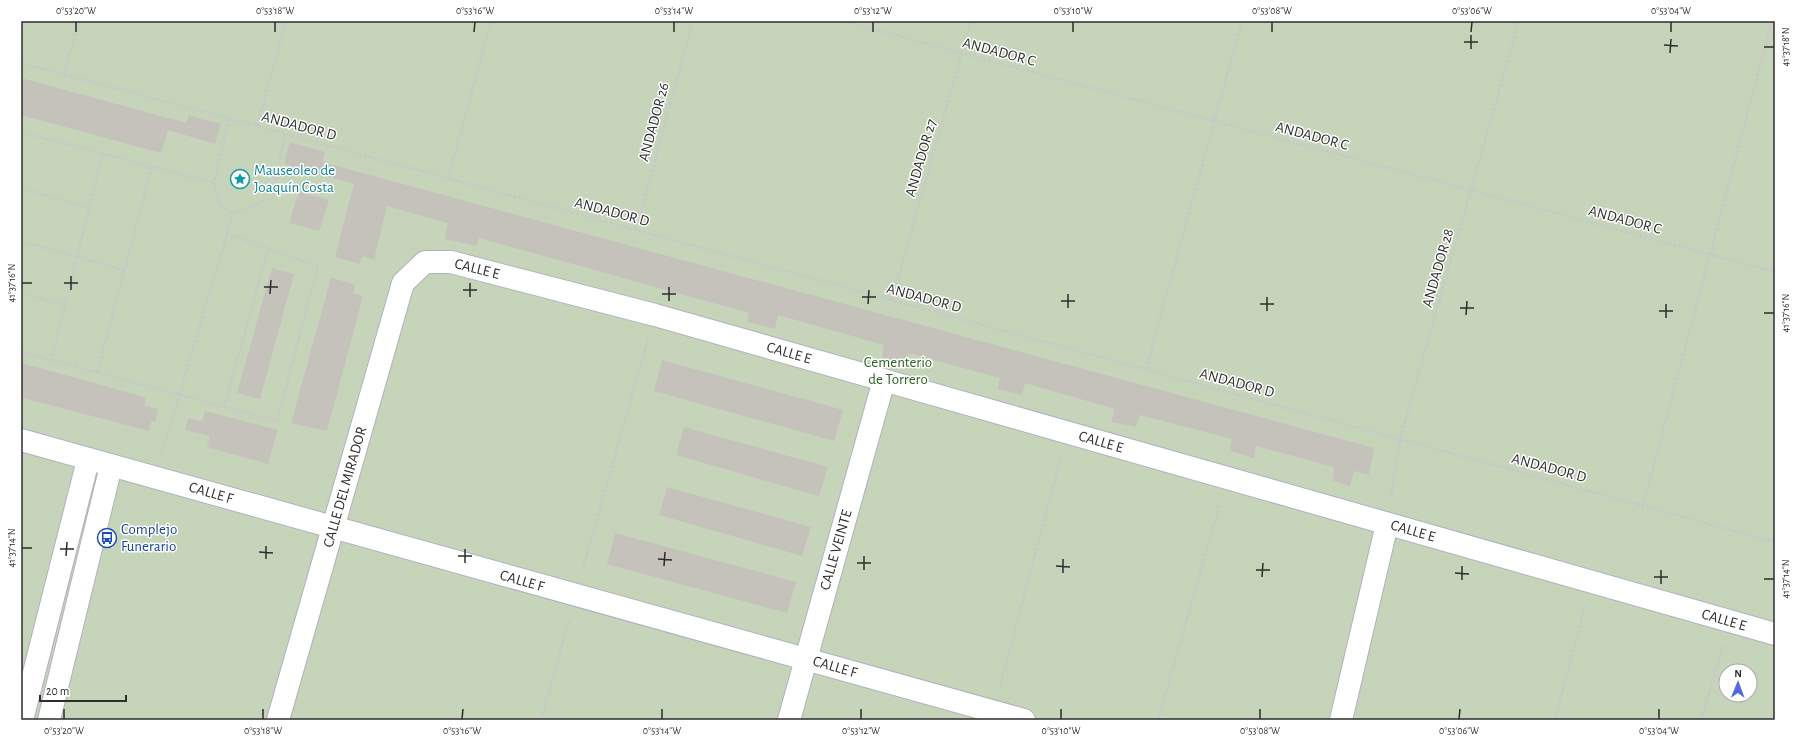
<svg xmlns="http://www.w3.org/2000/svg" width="1796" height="741" font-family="'Alegreya Sans',sans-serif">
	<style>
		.cemetery { fill: #c6d4ba; fill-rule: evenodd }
		.building { fill: #c5c2bc }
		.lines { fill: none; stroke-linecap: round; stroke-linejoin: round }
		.minor-casing { stroke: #b1b2bb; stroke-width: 24 }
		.path { stroke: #c8c8c8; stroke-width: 2.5; stroke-dasharray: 3 2; stroke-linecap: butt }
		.minor { stroke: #fff; stroke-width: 22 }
		.ticks { fill: none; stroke: #2d2d2d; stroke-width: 1.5 }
		.labels { text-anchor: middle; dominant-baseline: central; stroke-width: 3; stroke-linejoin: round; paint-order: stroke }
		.street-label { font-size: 15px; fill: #2d2d2d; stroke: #fff }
		.culture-label { font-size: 15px; fill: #0d838f; stroke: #fff; text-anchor: start }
		.park-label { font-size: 15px; fill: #2e6324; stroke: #fff }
		.transit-label { font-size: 15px; fill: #164399; stroke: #fff; text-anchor: start }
		.neatline { fill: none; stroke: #2d2d2d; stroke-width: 1.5 }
		.ticks-label { font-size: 10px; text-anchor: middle; fill: #2d2d2d }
	</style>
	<rect width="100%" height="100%" fill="#ece8e1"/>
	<!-- cemetery -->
	<path class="cemetery" d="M21 21H1775V720H21ZM1726 671H1750V695H1726Z"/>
	<!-- building -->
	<g class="building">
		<polygon points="21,78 186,123 189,115 221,124 215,144 168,130 161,153 21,115"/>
		<polygon points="290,142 325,152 322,162 1374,448 1369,475 1354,471 1350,486 1333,481 1334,467 1256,446 1254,458 1230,451 1232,439 1140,415 1136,427 1111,422 1115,409 1025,383 1022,395 998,389 1000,378 908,353 906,364 882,358 884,345 778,315 775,329 747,322 749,313 479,238 476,246 445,239 448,223 387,206 374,260 363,256 359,264 335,257 354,184 284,164"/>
		<polygon points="299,192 329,200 319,231 289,223"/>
		<polygon points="272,268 294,274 260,399 237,393"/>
		<polygon points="331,278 355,284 353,293 363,296 327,431 291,423"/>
		<polygon points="662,360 843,410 834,441 654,391"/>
		<polygon points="21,363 145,397 145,406 158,409 155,422 151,421 149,431 23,398 21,404"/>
		<polygon points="205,411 278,430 268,464 207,447 210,436 185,430 188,418 202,421"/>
		<polygon points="684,427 828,467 819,496 676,455"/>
		<polygon points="667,487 811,527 802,556 659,515"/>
		<polygon points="615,533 796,582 787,613 607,564"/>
	</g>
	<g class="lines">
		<!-- minor casing -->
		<g class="minor-casing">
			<g id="minor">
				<polyline points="21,440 1024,720"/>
				<polyline points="22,720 88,460"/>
				<polyline points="49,720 111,466"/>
				<polyline points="278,720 403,283 425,262 451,262 655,315 1775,634"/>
				<polyline points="789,720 884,380"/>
				<polyline points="1341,720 1387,524"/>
			</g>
		</g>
		<!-- path -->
		<g class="path">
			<polyline points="843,21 1775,272"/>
			<polyline points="21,63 257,126 1775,542"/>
			<polyline points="64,75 79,21"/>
			<polyline points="229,119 214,183 220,205 233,214"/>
			<polyline points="257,126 286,21"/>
			<polyline points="21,132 214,183"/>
			<polyline points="448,179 491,21"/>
			<polyline points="21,188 89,208"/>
			<polyline points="636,230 693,21"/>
			<polyline points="21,241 124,270"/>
			<polyline points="21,293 65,305"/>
			<polyline points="892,300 971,21"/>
			<polyline points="21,352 277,421 318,266 227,234"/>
			<polyline points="51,361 103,153"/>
			<polyline points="1146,369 1242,21"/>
			<polyline points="97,373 152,166"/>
			<polyline points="224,408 268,249"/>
			<polyline points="162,453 233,214 272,198 285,134"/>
			<polyline points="1391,497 1400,439 1519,21"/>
			<polyline points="1643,506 1772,21"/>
			<polyline points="583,569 648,339"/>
			<polyline points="1000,686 1061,457"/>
			<polyline points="541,720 569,620"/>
			<polyline points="1158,720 1220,503"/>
			<polyline points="1555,720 1585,606"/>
			<polyline points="1701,720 1723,646"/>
		</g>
		<!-- minor -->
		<use href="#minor" class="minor"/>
	</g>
	<!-- ticks -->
	<path class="ticks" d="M76 32V22M275 32V22M474 32 475 22M674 32V22M873 32V22M1073 32V22M1272 32V22M1471 32 1472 22M1671 32V22M1464 42H1478M1664 45 1678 46M1764 47H1774M1471 49V35M1670 53 1671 39M22 283H32M64 283H78M264 287H278M71 290V276M463 290H477M270 294 271 280M662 294H676M470 297V283M862 297H876M669 301V287M1061 301H1075M868 304 869 290M1260 304H1274M1068 308V294M1460 308H1474M1267 311V297M1659 311H1673M1764 313H1774M1466 315 1467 301M1666 318V304M22 548H32M60 549H74M259 552 273 553M66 556 67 542M458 556H472M266 559V546M658 559 672 560M465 563V549M857 563H871M664 566 665 552M1056 566 1070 567M864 570V556M1256 570H1270M1063 573V559M1455 573 1469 574M1262 577 1263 563M1654 577H1668M1764 579H1774M1462 580V566M1661 584V570M64 719V709M263 719V709M462 719 463 709M662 719V709M861 719V709M1061 719V709M1260 719V709M1459 719 1460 709M1659 719V709"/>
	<!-- icons -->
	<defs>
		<g id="sight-ring" transform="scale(1)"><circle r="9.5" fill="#fff" stroke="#0f9aa8" stroke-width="1.5"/><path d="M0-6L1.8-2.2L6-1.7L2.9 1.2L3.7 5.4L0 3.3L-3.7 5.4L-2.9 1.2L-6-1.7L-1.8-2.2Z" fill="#0f9aa8"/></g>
		<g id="bus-ring" transform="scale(1)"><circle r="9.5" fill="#fff" stroke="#1a4fb4" stroke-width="1.5"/><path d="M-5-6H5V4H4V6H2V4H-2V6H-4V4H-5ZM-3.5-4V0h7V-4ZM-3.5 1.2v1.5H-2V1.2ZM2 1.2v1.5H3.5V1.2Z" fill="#1a4fb4"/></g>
	</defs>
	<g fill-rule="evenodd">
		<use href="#sight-ring" x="240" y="179"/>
		<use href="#bus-ring" x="107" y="538"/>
	</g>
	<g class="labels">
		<!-- street labels -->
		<g class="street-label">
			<text transform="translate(999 52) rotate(15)">ANDADOR C</text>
			<text transform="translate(654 122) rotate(-75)">ANDADOR 26</text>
			<text transform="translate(299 126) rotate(15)">ANDADOR D</text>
			<text transform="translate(1312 136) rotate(15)">ANDADOR C</text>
			<text transform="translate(921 158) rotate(-74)">ANDADOR 27</text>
			<text transform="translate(612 212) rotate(15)">ANDADOR D</text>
			<text transform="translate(1625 220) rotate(15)">ANDADOR C</text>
			<text transform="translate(1438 268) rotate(-74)">ANDADOR 28</text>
			<text transform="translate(477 269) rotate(14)">CALLE E</text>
			<text transform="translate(924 298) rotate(15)">ANDADOR D</text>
			<text transform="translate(789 353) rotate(16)">CALLE E</text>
			<text transform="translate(1237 383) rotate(15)">ANDADOR D</text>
			<text transform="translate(1101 442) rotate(16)">CALLE E</text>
			<text transform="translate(1549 468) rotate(15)">ANDADOR D</text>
			<text transform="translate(345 487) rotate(-74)">CALLE DEL MIRADOR</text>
			<text transform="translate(211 493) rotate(16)">CALLE F</text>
			<text transform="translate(1413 531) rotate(16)">CALLE E</text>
			<text transform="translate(836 550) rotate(-74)">CALLE VEINTE</text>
			<text transform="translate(522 581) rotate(16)">CALLE F</text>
			<text transform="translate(1724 620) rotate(16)">CALLE E</text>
			<text transform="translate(835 667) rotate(16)">CALLE F</text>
		</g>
		<!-- culture labels -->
		<g class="culture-label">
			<text x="254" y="170">Mauseoleo de<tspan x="254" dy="17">Joaquín Costa</tspan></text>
		</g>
		<!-- park labels -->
		<g class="park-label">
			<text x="898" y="362">Cementerio<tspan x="898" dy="17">de Torrero</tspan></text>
		</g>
		<!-- transit labels -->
		<g class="transit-label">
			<text x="121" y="529">Complejo<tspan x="121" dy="17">Funerario</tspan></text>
		</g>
	</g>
	<!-- border -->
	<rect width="1796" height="741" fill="none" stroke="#ffffff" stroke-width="44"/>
	<!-- north arrow -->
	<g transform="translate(1738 683) rotate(1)"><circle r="19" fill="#ffffff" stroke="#ababab"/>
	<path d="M0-3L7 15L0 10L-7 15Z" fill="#5669e5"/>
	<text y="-6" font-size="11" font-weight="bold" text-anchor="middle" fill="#2d2d2d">N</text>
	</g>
	<!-- scale -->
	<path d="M40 695v6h86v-6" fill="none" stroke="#2d2d2d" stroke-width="2"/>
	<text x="46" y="695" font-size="12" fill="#2d2d2d" stroke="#ffffff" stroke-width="3" paint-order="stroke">20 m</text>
	<rect x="22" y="22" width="1752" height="697" class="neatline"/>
	<g class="ticks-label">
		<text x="76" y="14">0°53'20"W</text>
		<text x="275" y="14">0°53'18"W</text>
		<text x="475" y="14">0°53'16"W</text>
		<text x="674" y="14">0°53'14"W</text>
		<text x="873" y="14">0°53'12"W</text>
		<text x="1073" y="14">0°53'10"W</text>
		<text x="1272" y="14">0°53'08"W</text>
		<text x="1472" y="14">0°53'06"W</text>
		<text x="1671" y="14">0°53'04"W</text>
		<text transform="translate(1785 47) rotate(-90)" y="4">41°37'18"N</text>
		<text transform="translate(11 283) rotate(-90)" y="4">41°37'16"N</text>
		<text transform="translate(1785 313) rotate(-90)" y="4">41°37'16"N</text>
		<text transform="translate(11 548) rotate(-90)" y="4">41°37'14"N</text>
		<text transform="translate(1785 579) rotate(-90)" y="4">41°37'14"N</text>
		<text x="64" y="734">0°53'20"W</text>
		<text x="263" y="734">0°53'18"W</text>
		<text x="462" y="734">0°53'16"W</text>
		<text x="662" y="734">0°53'14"W</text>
		<text x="861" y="734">0°53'12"W</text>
		<text x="1061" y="734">0°53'10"W</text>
		<text x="1260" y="734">0°53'08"W</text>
		<text x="1459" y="734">0°53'06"W</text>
		<text x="1659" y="734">0°53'04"W</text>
	</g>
</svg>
